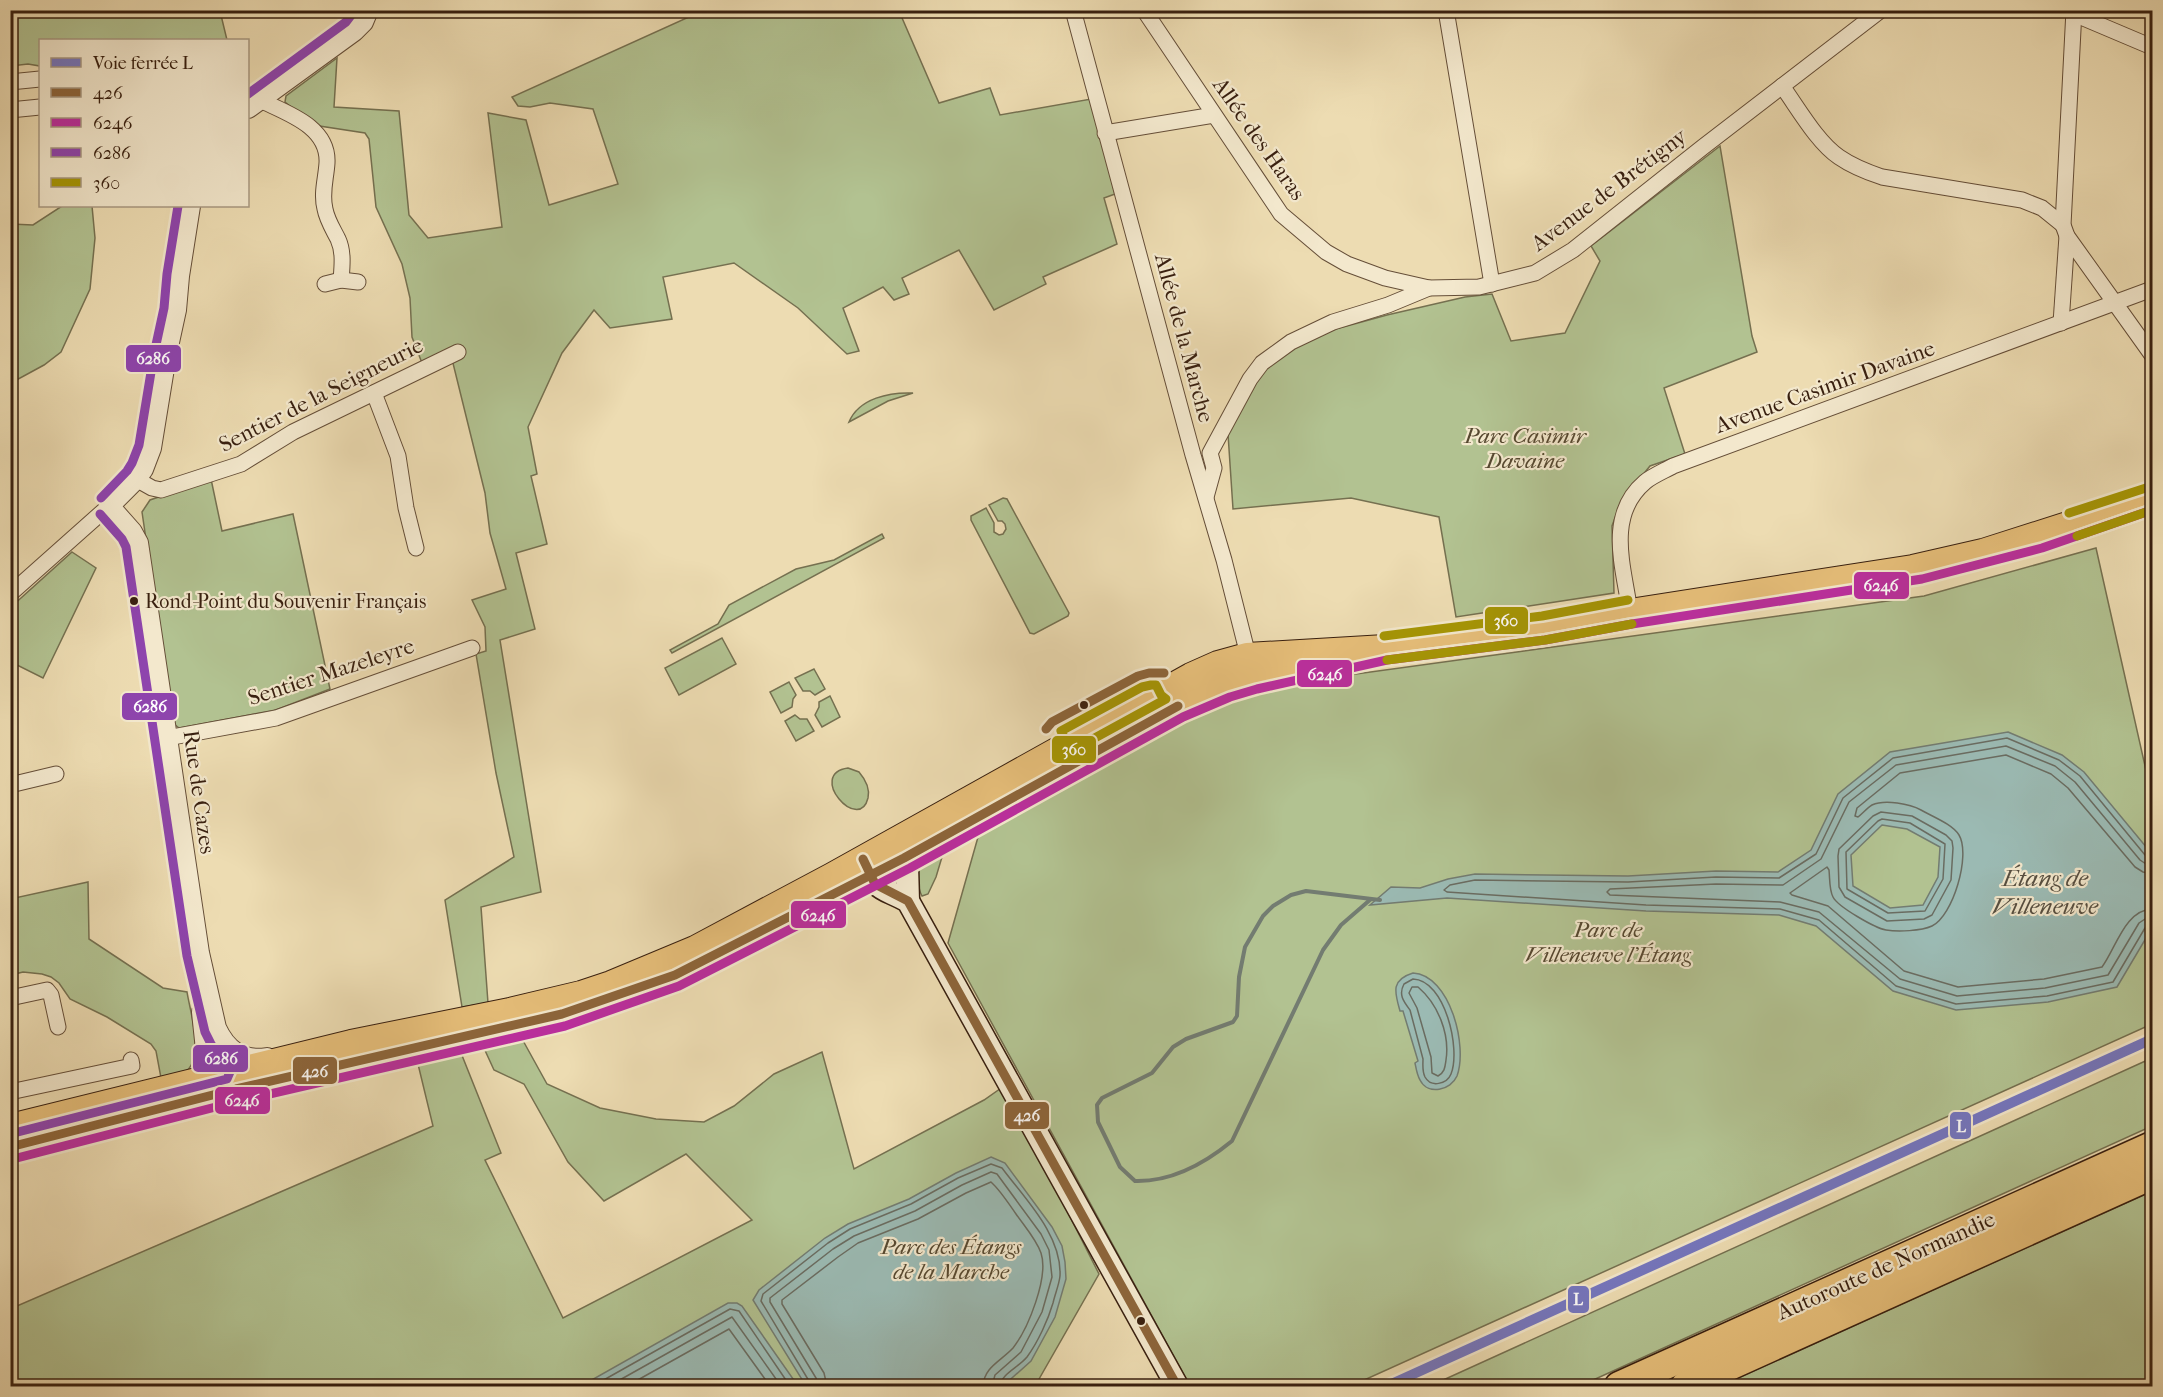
<svg xmlns="http://www.w3.org/2000/svg" width="2163" height="1397" font-family="'IM FELL French Canon',serif">
	<style>
		.green { fill: #b2c291; stroke: #757050; stroke-width: 1.5 }
		.water { fill: #9bbab3; stroke: #737c71; stroke-width: 1.5; fill-rule: evenodd }
		.lines { fill: none; stroke-linecap: round; stroke-linejoin: round }
		.shore { stroke: #6a6c61; stroke-width: 1.5 }
		.stream { stroke: #737c71; stroke-width: 4 }
		.minor-casing { stroke: #654e38; stroke-width: 17 }
		.tertiary-casing { stroke: #654e38; stroke-width: 22 }
		.secondary-casing { stroke: #381f0f; stroke-width: 25 }
		.primary-casing { stroke: #381f0f; stroke-width: 28 }
		.motorway-casing { stroke: #381f0f; stroke-width: 31 }
		.minor { stroke: #f3e8cd; stroke-width: 15 }
		.tertiary { stroke: #f3e8cd; stroke-width: 20 }
		.secondary { stroke: #f3e8cd; stroke-width: 22 }
		.primary { stroke: #e6be79; stroke-width: 26 }
		.motorway { stroke: #e6be79; stroke-width: 28 }
		.bus-1-casing { stroke: #f3e8cd; stroke-width: 14 }
		.bus-2-casing { stroke: #f3e8cd; stroke-width: 14 }
		.bus-3-casing { stroke: #f3e8cd; stroke-width: 14 }
		.bus-4-casing { stroke: #f3e8cd; stroke-width: 14 }
		.bus-1 { stroke: #8d653a; stroke-width: 9 }
		.bus-2 { stroke: #bb2e9e; stroke-width: 9 }
		.bus-3 { stroke: #8e44ad; stroke-width: 9 }
		.bus-4 { stroke: #a69604; stroke-width: 9 }
		.rail-1-casing { stroke: #f3e8cd; stroke-width: 15 }
		.rail-1 { stroke: #7577c0; stroke-width: 10 }
		.bus-dot { fill: #381f0f; stroke: #f3e8cd; stroke-width: 2 }
		.labels { text-anchor: middle; dominant-baseline: central; stroke-width: 4.5; stroke-linejoin: round; paint-order: stroke }
		.bus-label { font-size: 20px; fill: #381f0f; stroke: #f3e8cd; text-anchor: start }
		.street-label { font-size: 22px; fill: #381f0f; stroke: #f3e8cd }
		.park-label { font-size: 22px; font-style: italic; fill: #564830; stroke: #f3e8cd }
		.water-label { font-size: 24px; font-style: italic; fill: #564e40; stroke: #f3e8cd }
		.line-badge { stroke: #f3e8cd; stroke-width: 2 }
		.badge-label { font-size: 16px; text-anchor: middle; font-weight: bold; fill: #fff }
	</style>
	<rect width="100%" height="100%" fill="#eddcb2"/>
	<filter id="stains"><feTurbulence type="fractalNoise" baseFrequency=".00333" numOctaves="4"/><feColorMatrix values="0 0 0 0 .2 0 0 0 0 .09 0 0 0 0 .02 0 0 0 .5 -.17"/></filter>
	<radialGradient id="worn" r=".72"><stop offset=".6" stop-color="#630" stop-opacity="0"/><stop offset="1" stop-color="#630" stop-opacity=".3"/></radialGradient>
	<!-- green -->
	<g class="green">
		<polygon points="10,11 220,11 227,40 40,40 40,66 28,64 11,66"/>
		<polygon points="702,11 899,11 939,103 990,88 1000,115 1091,99 1115,194 1104,198 1117,244 1043,277 1046,284 994,310 959,250 902,278 909,294 894,300 883,287 843,308 859,351 847,354 798,308 734,263 663,277 672,319 610,328 594,310 562,353 528,427 537,474 531,476 547,544 516,553 535,629 500,640 541,892 481,907 488,1003 462,1007 445,900 514,857 496,773 476,654 486,651 485,627 472,600 506,589 490,533 485,493 450,351 422,363 412,337 410,298 402,264 376,207 369,139 365,133 313,125 285,102 286,96 337,58 334,107 399,111 409,215 428,238 502,227 488,113 526,120 549,205 618,184 593,109 550,103 530,107 518,106 512,97"/>
		<polygon points="1720,146 1752,336 1757,352 1664,388 1685,454 1650,466 1621,502 1612,526 1614,593 1456,617 1439,517 1351,498 1233,509 1228,434 1254,381 1271,359 1303,338 1387,315 1465,297 1492,294 1511,341 1565,333 1600,261 1591,246"/>
		<polygon points="62,206 92,206 95,238 90,289 61,352 44,365 11,383 11,224 33,225"/>
		<path d="M913 393 888 401 849 422C859 398 890 392 913 393Z"/>
		<polygon points="211,479 222,531 293,514 330,689 276,710 179,728 173,723 142,512 150,500"/>
		<polygon points="1003,498 1007,499 1069,613 1068,616 1034,634 1030,633 971,520 971,516 986,508 994,523 994,532 999,535 1003,534 1006,529 1005,524 1002,521 998,521 989,505"/>
		<polygon points="882,534 884,538 672,653 670,650 718,624 729,605 796,569 834,560"/>
		<polygon points="2096,548 2152,797 2152,1024 1351,1386 1190,1386 948,943 980,830 1100,762 1199,711 1269,686 1924,596"/>
		<polygon points="72,552 96,568 43,678 11,662 11,607"/>
		<polygon points="722,638 736,664 679,695 665,668"/>
		<polygon points="814,669 825,689 815,695 810,691 803,691 795,678"/>
		<polygon points="789,682 796,695 793,699 792,707 781,713 770,692"/>
		<polygon points="830,696 840,717 822,727 815,715 819,707 819,702"/>
		<polygon points="795,715 800,719 807,719 814,731 796,741 785,721"/>
		<path d="M848 768 859 772C865 779 870 789 868 798 859 834 806 774 848 768Z"/>
		<path d="M945 847 936 877 928 894 922 896C917 887 916 867 924 859 929 854 939 850 945 847Z"/>
		<path d="M88 882 89 939 163 988 187 992C190 1012 206 1059 184 1073 179 1076 168 1077 161 1078L156 1051 151 1044 107 1017 70 999 59 983 51 977 42 974 23 972 11 975 10 899Z"/>
		<polygon points="521,1037 547,1084 600,1108 656,1119 704,1122 734,1106 774,1074 822,1052 854,1169 984,1100 1004,1086 1099,1274 1035,1386 11,1386 10,1309 433,1126 417,1060 459,1048 501,1153 485,1160 563,1318 752,1220 686,1154 604,1201 568,1162 524,1084 494,1070 483,1046"/>
		<polygon points="2152,1058 2152,1126 1580,1386 1430,1386"/>
		<polygon points="2152,1191 2152,1386 1720,1386"/>
	</g>
	<!-- water -->
	<g class="water">
		<path d="M2008 732 2062 755 2084 772 2152 854V928L2117 987 2048 1002 1956 1010 1893 991 1816 926 1779 915 1646 911 1447 898 1370 905 1391 887 1420 888 1448 879 1475 874 1628 876 1716 871 1778 872 1811 850 1838 794 1890 752ZM1882 825 1907 829 1940 847 1938 877 1923 905 1890 908 1853 886 1851 855Z"/>
		<path d="M1413 973C1450 975 1468 1046 1457 1076 1451 1090 1428 1096 1420 1080 1417 1075 1416 1068 1415 1063L1418 1061 1403 1011H1400C1395 993 1390 980 1413 973Z"/>
		<polygon points="991,1157 1005,1163 1052,1227 1062,1246 1065,1262 1066,1279 1055,1317 1031,1361 1003,1386 806,1386 753,1300 759,1290 825,1238 848,1224 909,1199 956,1173"/>
		<polygon points="728,1303 737,1303 742,1306 798,1386 581,1386"/>
	</g>
	<g class="lines">
		<!-- shore -->
		<g class="shore">
			<polygon points="1881,812 1912,816 1946,835 1952,841 1953,848 1951,880 1932,915 1924,919 1887,921 1845,897 1839,887 1838,856 1839,849 1873,816"/>
			<polygon points="1882,819 1910,823 1945,844 1943,879 1925,911 1888,913 1847,889 1846,852 1878,821"/>
			<polyline points="2152,857 2145,855 2080,776 2059,760 2007,738 1893,758 1843,798 1816,854 1779,878 1716,877 1628,882 1475,880 1450,885 1444,890 1447,892 1646,905 1780,909 1819,920 1896,986 1956,1004 2047,996 2113,982 2145,928 2152,925"/>
			<polyline points="2152,865 2146,864 2140,860 2075,782 2055,766 2006,746 1896,765 1849,802 1821,859 1783,885 1716,884 1610,889 1607,892 1610,895 1780,902 1819,912 1900,979 1957,996 2045,988 2108,975 2139,923 2145,919 2152,918"/>
			<path d="M2152 874 2143 872 2135 867 2068 788 2051 774 2006 755 1900 773 1857 808 1855 816 1858 817C1863 813 1867 808 1872 805 1885 799 1910 804 1921 810 1933 817 1952 824 1959 835 1971 855 1953 916 1932 926 1921 931 1898 932 1886 930 1875 928 1838 907 1833 897 1829 889 1830 879 1829 870L1827 867 1790 893 1792 895 1828 906 1904 971 1958 987 2044 979 2102 967C2116 948 2125 910 2152 909"/>
			<path d="M1413 979C1445 980 1461 1049 1451 1074 1447 1084 1431 1088 1425 1077 1422 1071 1423 1065 1423 1059L1410 1010C1404 1002 1398 995 1404 984Z"/>
			<path d="M1412 987H1418C1438 1004 1450 1034 1446 1060 1445 1067 1445 1072 1438 1076L1432 1073 1431 1057 1417 1008 1409 993Z"/>
			<polyline points="593,1386 730,1309 739,1311 790,1386"/>
			<polyline points="609,1386 732,1317 781,1386"/>
			<polyline points="627,1386 729,1329 770,1386"/>
			<path d="M810 1386 809 1381 761 1301 763 1294 828 1243 850 1229 911 1204 958 1178 991 1164 1002 1168C1025 1199 1062 1235 1060 1276 1059 1285 1055 1294 1053 1303 1048 1320 1038 1342 1027 1357 1019 1367 1001 1374 1000 1386"/>
			<polyline points="818,1386 816,1378 770,1302 770,1298 833,1249 854,1236 915,1211 962,1185 991,1172 997,1174 1041,1234 1049,1250 1052,1277 1042,1312 1021,1352 995,1375 992,1386"/>
			<path d="M827 1386 824 1373 782 1304V1300L838 1257 858 1243 918 1219 966 1193 991 1182C1000 1190 1009 1204 1016 1214 1025 1227 1036 1239 1041 1253 1049 1277 1028 1329 1013 1348 1001 1361 984 1367 983 1386"/>
		</g>
		<!-- stream -->
		<path class="stream" d="M1371 899 1341 925 1323 950 1232 1141C1204 1164 1172 1182 1135 1181L1120 1167 1098 1122 1097 1105 1102 1098 1152 1073 1173 1047 1186 1039 1233 1022 1237 1016 1239 977 1245 947 1263 916 1273 906 1291 895 1306 891 1380 900"/>
		<!-- minor casing -->
		<g class="minor-casing">
			<g id="minor">
				<polyline points="1073,10 1193,455 1224,560 1250,663"/>
				<polyline points="1144,10 1281,214 1326,252 1347,264 1385,278 1429,288"/>
				<polyline points="1446,10 1492,284"/>
				<polyline points="2074,10 2063,225 2067,236 2152,355"/>
				<polyline points="2074,14 2152,47"/>
				<polyline points="10,82 40,79"/>
				<path d="M1782 86C1798 108 1817 142 1839 157 1852 166 1867 172 1882 177L2022 200 2042 208 2063 225"/>
				<path d="M260 100C286 113 329 126 327 163 326 179 321 193 325 209 327 220 333 229 338 239 344 252 342 267 341 280"/>
				<polyline points="10,110 40,107"/>
				<polyline points="1105,133 1214,115"/>
				<polyline points="325,284 341,280 358,282"/>
				<polyline points="2061,323 2067,236"/>
				<polyline points="374,393 398,456 406,508 416,548"/>
				<polyline points="136,479 152,488 161,490 241,464 293,432 458,352"/>
				<polyline points="1206,497 1214,468 1210,453 1250,379 1262,363 1291,342 1333,322 1388,305 1429,288 1479,287 1535,273 1573,250 1703,147 1881,10"/>
				<polyline points="10,594 109,506"/>
				<path d="M1630 612C1624 568 1605 516 1645 482 1652 476 1664 471 1673 466L2152 289"/>
				<polyline points="167,738 276,718 472,648"/>
				<polyline points="10,785 56,774"/>
				<polyline points="10,998 47,990 51,995 58,1027"/>
				<polyline points="10,1092 132,1066 131,1060"/>
			</g>
		</g>
		<!-- tertiary casing -->
		<g class="tertiary-casing">
			<g id="tertiary">
				<polyline points="248,108 354,31 363,22 368,10"/>
				<path d="M190 206 179 276 176 310 166 356 151 448 143 469 136 479 109 506 132 532 138 543 199 953 216 1028C226 1050 242 1062 267 1058"/>
				<polyline points="202,1012 209,1078 212,1095"/>
			</g>
		</g>
		<!-- secondary casing -->
		<g class="secondary-casing">
			<g id="secondary">
				<polyline points="896,843 907,865 908,901"/>
				<path d="M863 861C878 893 880 886 908 901L1177 1386"/>
			</g>
		</g>
		<!-- primary casing -->
		<g class="primary-casing">
			<g id="primary">
				<polyline points="844,889 904,858 1178,706 1226,686 1254,677 1314,664"/>
				<polyline points="272,1080 395,1052"/>
				<polyline points="10,1127 351,1043 510,1011 581,994 611,984 695,949 832,876 1191,676 1218,664 1247,656 1385,648 1544,628 1630,612 1913,568 1983,552 2152,498"/>
				<polyline points="10,1147 144,1112"/>
			</g>
		</g>
		<!-- motorway casing -->
		<g class="motorway-casing">
			<g id="motorway">
				<polyline points="1619,1386 2152,1146"/>
				<polyline points="1685,1386 2152,1175"/>
			</g>
		</g>
		<!-- minor -->
		<use href="#minor" class="minor"/>
		<!-- tertiary -->
		<use href="#tertiary" class="tertiary"/>
		<!-- secondary -->
		<use href="#secondary" class="secondary"/>
		<!-- primary -->
		<use href="#primary" class="primary"/>
		<!-- motorway -->
		<use href="#motorway" class="motorway"/>
		<!-- bus-1 casing -->
		<g class="bus-1-casing">
			<g id="bus-1">
				<polyline points="1046,729 1052,722 1138,676 1149,673 1164,673"/>
				<polyline points="863,859 875,884 908,901 1177,1386"/>
				<polyline points="10,1147 236,1089 562,1014 675,975 904,858 1178,706"/>
			</g>
		</g>
		<!-- bus-2 casing -->
		<g class="bus-2-casing">
			<polyline id="bus-2" points="13,1159 239,1101 565,1026 679,986 910,868 1183,717 1230,697 1257,689 1387,660 1545,640 1632,624 1922,579 2042,548 2152,510"/>
		</g>
		<!-- bus-3 casing -->
		<g class="bus-3-casing">
			<g id="bus-3">
				<polyline points="248,94 346,22 355,10"/>
				<polyline points="101,498 127,471 132,463 139,445 154,354 164,308 167,274 178,206"/>
				<polyline points="10,1134 227,1079 230,1072 211,1044 205,1032 187,956 126,547 122,539 100,514"/>
			</g>
		</g>
		<!-- bus-4 casing -->
		<g class="bus-4-casing">
			<g id="bus-4">
				<polyline points="2069,513 2149,487"/>
				<polyline points="2077,536 2152,510"/>
				<polyline points="1384,636 1542,616 1628,600"/>
				<polyline points="1387,660 1545,640 1632,624"/>
				<polygon points="1151,685 1156,685 1161,695 1166,699 1071,751 1061,731 1142,687"/>
			</g>
		</g>
		<!-- bus-1 -->
		<use href="#bus-1" class="bus-1"/>
		<!-- bus-2 -->
		<use href="#bus-2" class="bus-2"/>
		<!-- bus-3 -->
		<use href="#bus-3" class="bus-3"/>
		<!-- bus-4 -->
		<use href="#bus-4" class="bus-4"/>
		<!-- rail-1 casing -->
		<g class="rail-1-casing">
			<polyline id="rail-1" points="1387,1386 2152,1039"/>
		</g>
		<!-- rail-1 -->
		<use href="#rail-1" class="rail-1"/>
	</g>
	<!-- markers -->
	<g class="bus-dot">
		<circle cx="134" cy="601" r="5"/>
		<circle cx="1084" cy="705" r="5"/>
		<circle cx="1141" cy="1321" r="5"/>
	</g>
	<g class="labels">
		<!-- bus labels -->
		<g class="bus-label">
			<text x="145" y="601">Rond-Point du Souvenir Français</text>
		</g>
		<!-- street labels -->
		<g class="street-label">
			<text transform="translate(1259 139) rotate(55)">Allée des Haras</text>
			<text transform="translate(1609 190) rotate(-37)">Avenue de Brétigny</text>
			<text transform="translate(1184 338) rotate(75)">Allée de la Marche</text>
			<text transform="translate(1825 387) rotate(-20)">Avenue Casimir Davaine</text>
			<text transform="translate(321 395) rotate(-27)">Sentier de la Seigneurie</text>
			<text transform="translate(331 672) rotate(-18)">Sentier Mazeleyre</text>
			<text transform="translate(199 792) rotate(82)">Rue de Cazes</text>
			<text transform="translate(1886 1266) rotate(-24)">Autoroute de Normandie</text>
		</g>
		<!-- park labels -->
		<g class="park-label">
			<text x="1525" y="436">Parc Casimir<tspan x="1525" dy="25">Davaine</tspan></text>
			<text x="1608" y="930">Parc de<tspan x="1608" dy="25">Villeneuve l'Étang</tspan></text>
			<text x="951" y="1247">Parc des Étangs<tspan x="951" dy="25">de la Marche</tspan></text>
		</g>
		<!-- water labels -->
		<g class="water-label">
			<text x="2045" y="878">Étang de<tspan x="2045" dy="28">Villeneuve</tspan></text>
		</g>
	</g>
	<g class="line-badge">
		<rect x="125" y="344" width="57" height="29" rx="6" fill="#8e44ad"/>
		<rect x="1853" y="571" width="57" height="29" rx="6" fill="#bb2e9e"/>
		<rect x="1484" y="606" width="45" height="29" rx="6" fill="#a69604"/>
		<rect x="1296" y="659" width="57" height="29" rx="6" fill="#bb2e9e"/>
		<rect x="121" y="692" width="57" height="29" rx="6" fill="#8e44ad"/>
		<rect x="1051" y="735" width="46" height="29" rx="6" fill="#a69604"/>
		<rect x="790" y="900" width="57" height="29" rx="6" fill="#bb2e9e"/>
		<rect x="192" y="1044" width="57" height="29" rx="6" fill="#8e44ad"/>
		<rect x="292" y="1056" width="46" height="29" rx="6" fill="#8d653a"/>
		<rect x="214" y="1086" width="57" height="29" rx="6" fill="#bb2e9e"/>
		<rect x="1004" y="1101" width="46" height="29" rx="6" fill="#8d653a"/>
		<rect x="1949" y="1111" width="23" height="29" rx="6" fill="#7577c0"/>
		<rect x="1567" y="1285" width="23" height="29" rx="6" fill="#7577c0"/>
	</g>
	<g class="badge-label">
		<text x="153" y="364">6286</text>
		<text x="1881" y="591">6246</text>
		<text x="1506" y="626">360</text>
		<text x="1325" y="680">6246</text>
		<text x="150" y="712">6286</text>
		<text x="1074" y="755">360</text>
		<text x="818" y="921">6246</text>
		<text x="221" y="1064">6286</text>
		<text x="315" y="1077">426</text>
		<text x="242" y="1106">6246</text>
		<text x="1027" y="1121">426</text>
		<text x="1961" y="1132">L</text>
		<text x="1578" y="1305">L</text>
	</g>
	<!-- margin -->
	<rect width="2163" height="1397" fill="none" stroke="#eddcb2" stroke-width="36"/>
	<rect x="12" y="12" width="2139" height="1373" fill="none" stroke="#381f0f" stroke-width="3"/>
	<rect x="18" y="18" width="2127" height="1361" fill="none" stroke="#381f0f" stroke-width="1.5"/>
	<!-- legend -->
	<rect x="39" y="39" width="210" height="168" fill="#f3e8cd" stroke="#a89881" stroke-width="1.5"/>
	<rect x="51" y="58" width="30" height="9" fill="#7577c0" stroke="#a89881" stroke-width="1.5"/>
	<text x="93" y="69" font-size="18" fill="#381f0f">Voie ferrée L</text>
	<rect x="51" y="88" width="30" height="9" fill="#8d653a" stroke="#a89881" stroke-width="1.5"/>
	<text x="93" y="99" font-size="18" fill="#381f0f">426</text>
	<rect x="51" y="118" width="30" height="9" fill="#bb2e9e" stroke="#a89881" stroke-width="1.5"/>
	<text x="93" y="129" font-size="18" fill="#381f0f">6246</text>
	<rect x="51" y="148" width="30" height="9" fill="#8e44ad" stroke="#a89881" stroke-width="1.5"/>
	<text x="93" y="159" font-size="18" fill="#381f0f">6286</text>
	<rect x="51" y="178" width="30" height="9" fill="#a69604" stroke="#a89881" stroke-width="1.5"/>
	<text x="93" y="189" font-size="18" fill="#381f0f">360</text>
	<rect width="100%" height="100%" filter="url(#stains)"/>
	<rect width="100%" height="100%" fill="url(#worn)"/>
</svg>
